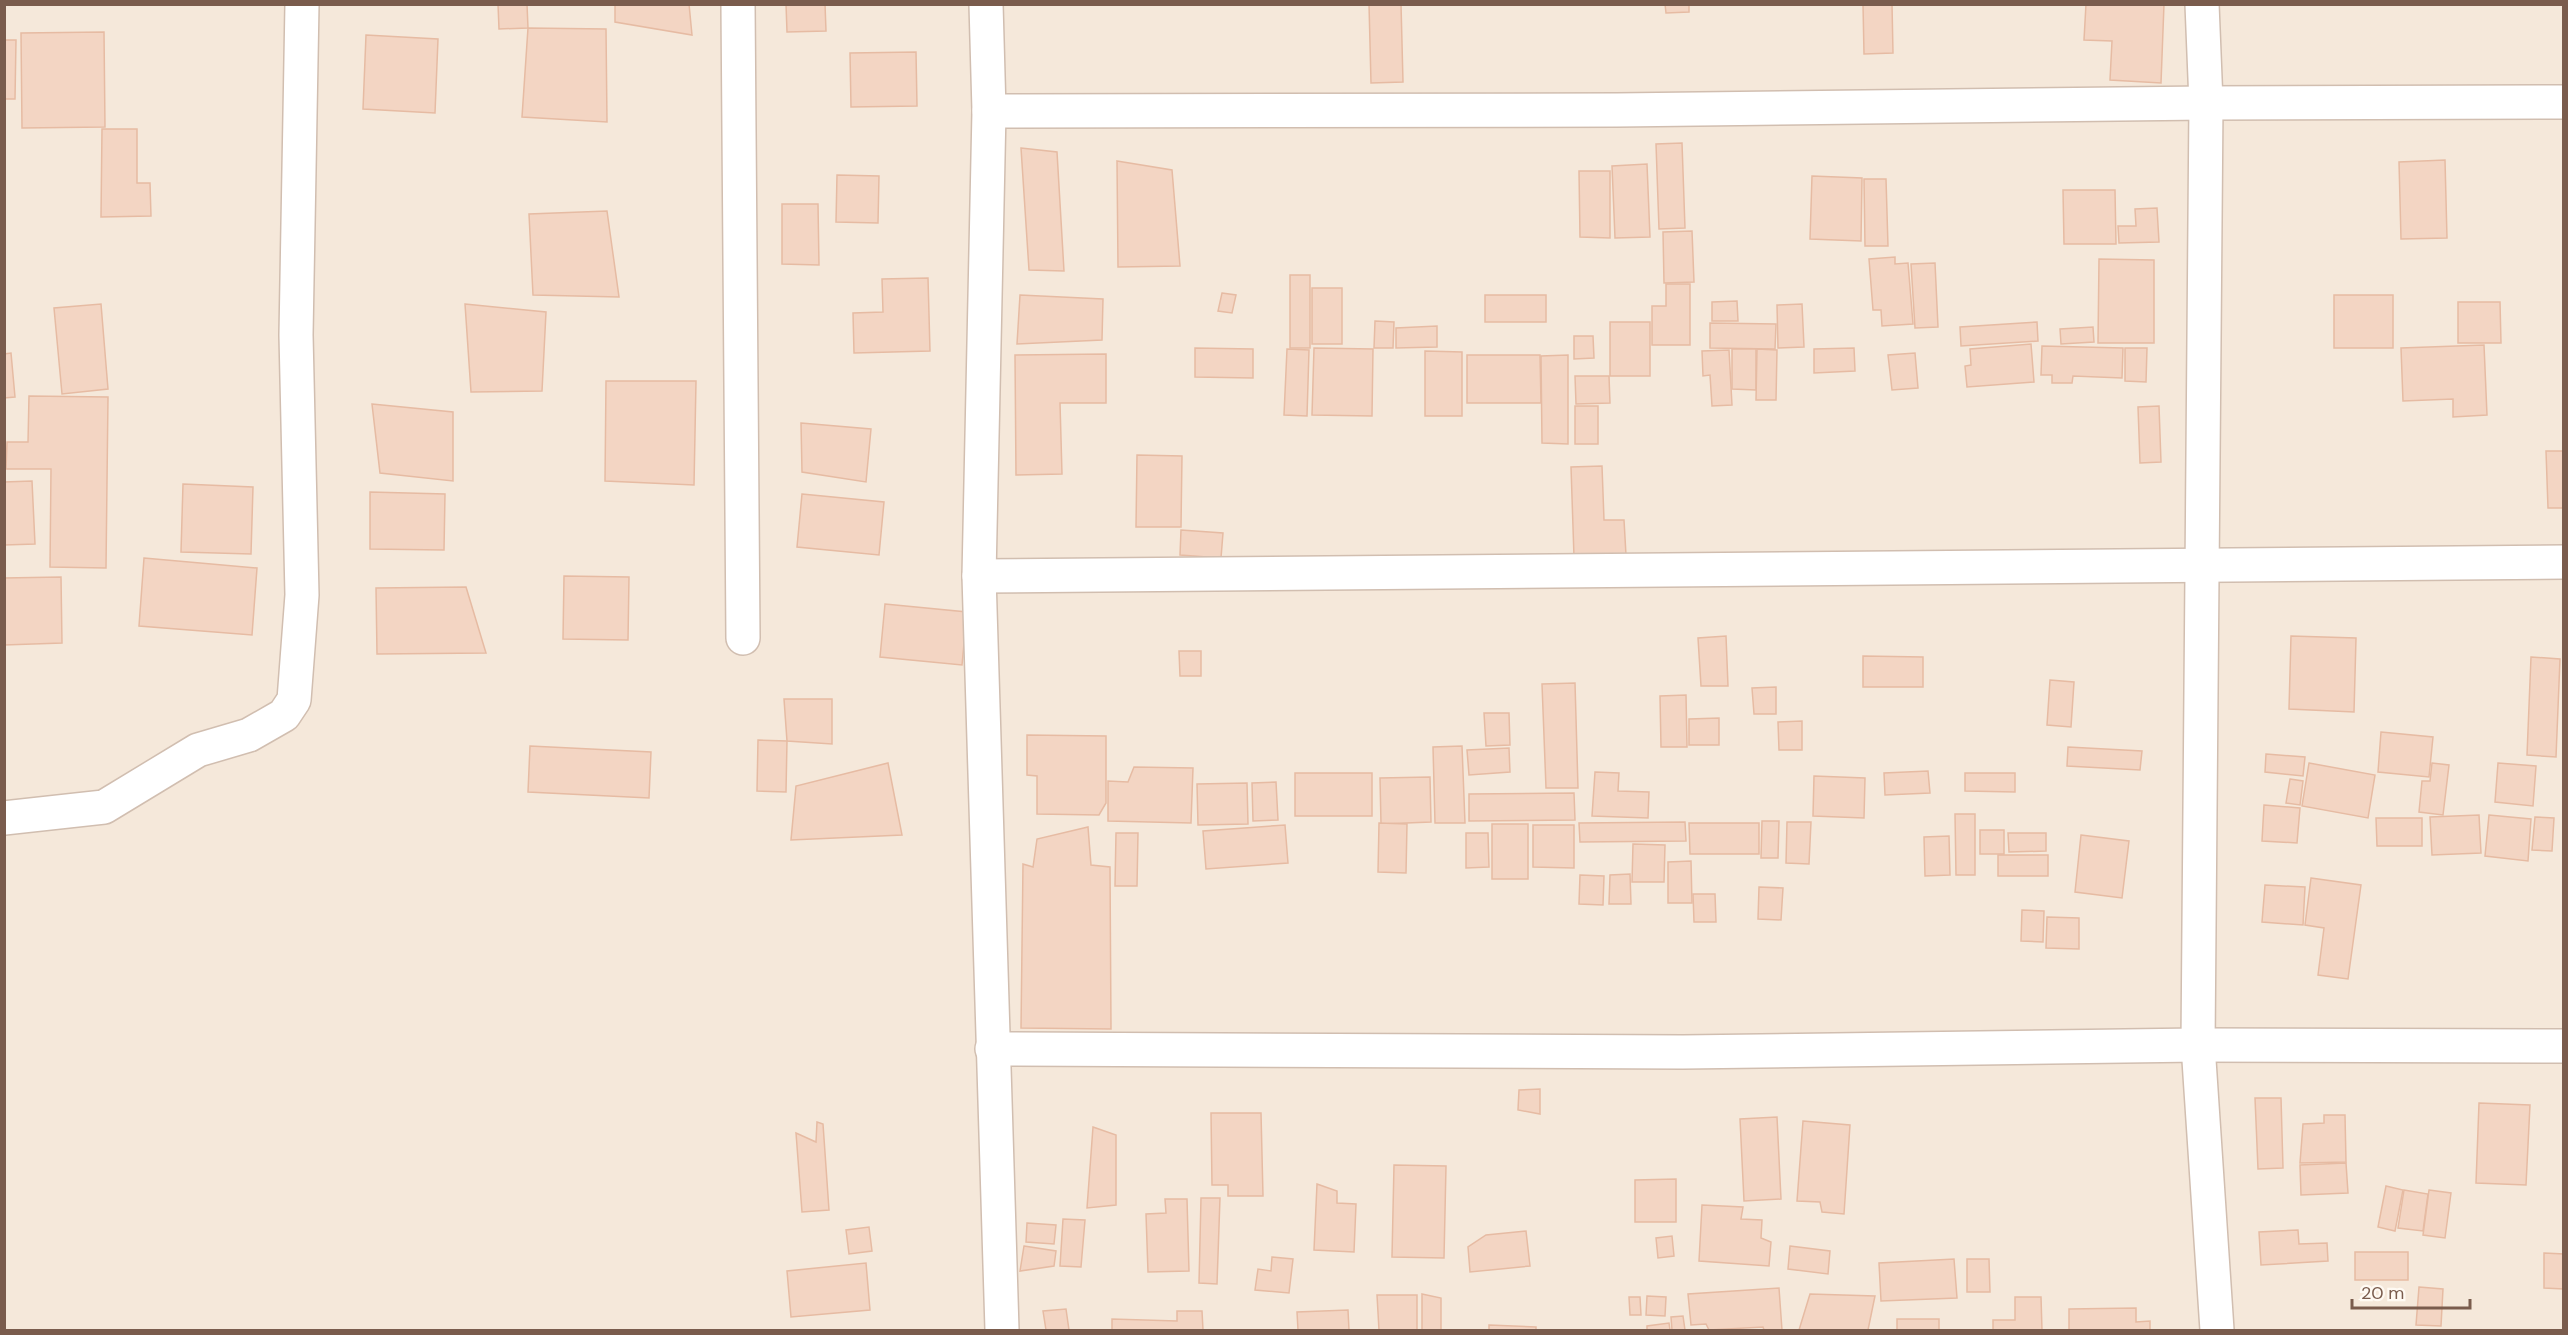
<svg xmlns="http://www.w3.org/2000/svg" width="2568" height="1335" font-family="'DM Sans',sans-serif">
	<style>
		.residential { fill: #f5e8da }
		.building { fill: #f3d5c3; stroke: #e6bba3; stroke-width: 1.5 }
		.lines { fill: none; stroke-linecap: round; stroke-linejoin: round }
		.minor-casing { stroke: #d1beb0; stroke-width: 36 }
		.minor { stroke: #fff; stroke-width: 33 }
	</style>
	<rect width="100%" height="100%" fill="#fdf6ec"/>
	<!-- residential -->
	<rect class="residential" x="5" y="5" width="2558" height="1325"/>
	<!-- building -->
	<g class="building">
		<polygon points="498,4 527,4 528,28 499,29"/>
		<polygon points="615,4 689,4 692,35 615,22"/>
		<polygon points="786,4 825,4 826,31 787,32"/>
		<polygon points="1369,4 1401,4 1403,82 1371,83"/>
		<polygon points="1665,4 1689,4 1689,12 1666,13"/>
		<polygon points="1863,4 1892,4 1893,53 1864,54"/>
		<polygon points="2086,4 2164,4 2161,83 2110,80 2112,41 2084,40"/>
		<polygon points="528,28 606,29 607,122 522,117"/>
		<polygon points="104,32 105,127 22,128 21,33"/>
		<polygon points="366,35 438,39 435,113 363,109"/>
		<polygon points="4,40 16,40 15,99 4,99"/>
		<polygon points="916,52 917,106 851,107 850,53"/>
		<polygon points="102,129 137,129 137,183 150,183 151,216 101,217"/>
		<polygon points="1682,143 1685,228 1659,229 1656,144"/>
		<polygon points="1021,148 1057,152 1064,271 1029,270"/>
		<polygon points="2445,160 2447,238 2401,239 2399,162"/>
		<polygon points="1117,161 1172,170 1180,266 1118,267"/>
		<polygon points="1647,164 1650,237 1615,238 1612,166"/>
		<polygon points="1579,171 1610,171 1610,238 1580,237"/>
		<polygon points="837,175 879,176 878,223 836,222"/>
		<polygon points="1812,176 1862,178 1861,241 1810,239"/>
		<polygon points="1864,179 1886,179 1888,246 1865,246"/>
		<polygon points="2063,190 2115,190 2116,244 2064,244"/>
		<polygon points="782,204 818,204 819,265 782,264"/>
		<polygon points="2157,208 2159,242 2119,243 2118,226 2136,226 2135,209"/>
		<polygon points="607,211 619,297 533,295 529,214"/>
		<polygon points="1692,231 1694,282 1664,283 1663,232"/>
		<polygon points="1895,257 1895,264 1908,263 1913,324 1882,326 1881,310 1873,310 1869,259"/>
		<polygon points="2099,259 2154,260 2154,343 2098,343"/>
		<polygon points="1935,263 1938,327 1915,328 1911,264"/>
		<rect x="1290" y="275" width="20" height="73"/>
		<polygon points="928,278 930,351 854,353 853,313 883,312 882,279"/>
		<polygon points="1666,284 1690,284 1690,345 1652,345 1652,306 1666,306"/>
		<rect x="1312" y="288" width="30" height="56"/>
		<polygon points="1222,293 1236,295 1232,313 1218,311"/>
		<polygon points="1020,295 1103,299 1102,340 1017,344"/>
		<rect x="1485" y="295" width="61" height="27"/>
		<rect x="2334" y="295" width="59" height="53"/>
		<polygon points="1737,301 1738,321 1712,321 1712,302"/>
		<polygon points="2458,302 2500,302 2501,343 2458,343"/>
		<polygon points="101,304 108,389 62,394 54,308"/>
		<polygon points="465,304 546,312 542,391 471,392"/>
		<polygon points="1802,304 1804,347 1778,348 1777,305"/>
		<polygon points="1375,321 1394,322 1393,348 1374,348"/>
		<rect x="1610" y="322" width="40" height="54"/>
		<polygon points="2037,322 2038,341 1961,346 1960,327"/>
		<polygon points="1710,323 1776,324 1775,349 1710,348"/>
		<polygon points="1437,326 1437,347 1396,348 1396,328"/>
		<polygon points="2093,327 2094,342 2061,344 2060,329"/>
		<polygon points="1574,336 1593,336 1594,358 1574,359"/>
		<polygon points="2031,344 2034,382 1967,387 1965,366 1971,365 1970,349"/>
		<polygon points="2484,345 2487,415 2453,417 2453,399 2403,401 2401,348"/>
		<polygon points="2042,346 2123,348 2122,378 2073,376 2072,383 2052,383 2052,375 2041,375"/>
		<polygon points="1195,348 1253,349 1253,378 1195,377"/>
		<polygon points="1314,348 1373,349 1372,416 1312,415"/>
		<polygon points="1854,348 1855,371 1814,373 1814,349"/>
		<polygon points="2125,348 2147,348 2146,382 2125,381"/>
		<polygon points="1287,349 1309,350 1307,416 1284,415"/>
		<polygon points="1732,349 1756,349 1756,390 1732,389"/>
		<polygon points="1757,349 1777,350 1776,400 1756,400"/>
		<polygon points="1729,350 1732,405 1712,406 1710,375 1703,376 1702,351"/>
		<polygon points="1425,351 1462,352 1462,416 1425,416"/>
		<polygon points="11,353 15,397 4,398 4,354"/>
		<polygon points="1915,353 1918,388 1892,390 1888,355"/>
		<polygon points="1106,354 1106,403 1060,403 1062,474 1016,475 1015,355"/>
		<polygon points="1467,355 1540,355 1541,403 1467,403"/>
		<polygon points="1568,355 1568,444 1542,443 1541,356"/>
		<polygon points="1575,376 1609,376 1610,403 1576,404"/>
		<polygon points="606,381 696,381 694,485 605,481"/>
		<polygon points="29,396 108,397 106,568 50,567 51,469 6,469 7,442 28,442"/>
		<polygon points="372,404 453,412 453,481 380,473"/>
		<rect x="1575" y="406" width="23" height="38"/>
		<polygon points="2159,406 2161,462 2140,463 2138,407"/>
		<polygon points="801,423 871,429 866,482 802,472"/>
		<polygon points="2546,451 2564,451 2564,508 2548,508"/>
		<polygon points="1137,455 1182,456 1181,527 1136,527"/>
		<polygon points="1602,466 1604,520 1624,520 1626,555 1574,557 1571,467"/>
		<polygon points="32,481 35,544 4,545 4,482"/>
		<polygon points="183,484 253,487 251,554 181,552"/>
		<polygon points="370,492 445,494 444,550 370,549"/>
		<polygon points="802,494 884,502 879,555 797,547"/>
		<polygon points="1181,530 1223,533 1221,558 1180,555"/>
		<polygon points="144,558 257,568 252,635 139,626"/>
		<polygon points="564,576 629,577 628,640 563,639"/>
		<polygon points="61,577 62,643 4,645 4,578"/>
		<polygon points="466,587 486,653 377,654 376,588"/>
		<polygon points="885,604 967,612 962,665 880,657"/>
		<polygon points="1726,636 1728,686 1701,686 1698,638"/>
		<polygon points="2291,636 2356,638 2354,712 2289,709"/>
		<polygon points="1179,651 1201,651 1201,676 1180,676"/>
		<polygon points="1863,656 1923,657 1923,687 1863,687"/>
		<polygon points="2531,657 2560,659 2556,757 2527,755"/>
		<polygon points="2050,680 2074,682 2071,727 2047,725"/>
		<polygon points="1575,683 1578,788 1546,788 1542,684"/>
		<polygon points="1776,687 1776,714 1754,714 1752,688"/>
		<polygon points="1686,695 1687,747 1661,747 1660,696"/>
		<polygon points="784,699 832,699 832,744 787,741"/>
		<polygon points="1484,713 1509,713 1510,745 1486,746"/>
		<polygon points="1719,718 1719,745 1689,745 1689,719"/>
		<polygon points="1802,721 1802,750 1779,750 1778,722"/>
		<polygon points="2381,732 2433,737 2429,777 2378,772"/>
		<polygon points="1027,735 1106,736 1106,803 1099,815 1037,814 1037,776 1027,775"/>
		<polygon points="758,740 787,741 786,792 757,791"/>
		<polygon points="530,746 651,752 649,798 528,792"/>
		<polygon points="1462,746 1465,823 1435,823 1433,747"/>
		<polygon points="2068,747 2142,751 2140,770 2067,766"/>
		<polygon points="1509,748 1510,772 1469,775 1467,750"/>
		<polygon points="2266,754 2305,757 2303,776 2265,772"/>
		<polygon points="888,763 902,835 791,840 796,786"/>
		<polygon points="2309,763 2375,775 2368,818 2302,806"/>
		<polygon points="2432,763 2449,765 2443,815 2419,812 2422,781 2430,781"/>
		<polygon points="2498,763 2536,766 2533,806 2495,802"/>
		<polygon points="1134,767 1193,768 1191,823 1108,821 1108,781 1128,782"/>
		<polygon points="1928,771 1930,793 1885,795 1884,773"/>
		<polygon points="1595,772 1619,773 1618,791 1649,792 1648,818 1592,816"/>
		<rect x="1295" y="773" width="77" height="43"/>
		<polygon points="1965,773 2015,773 2015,792 1965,791"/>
		<polygon points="1814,776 1865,778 1864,818 1813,816"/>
		<polygon points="1430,777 1431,822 1381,824 1380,778"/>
		<polygon points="2290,779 2303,781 2300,805 2286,803"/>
		<polygon points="1276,782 1278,820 1253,821 1252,783"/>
		<polygon points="1247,783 1248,824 1198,825 1197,784"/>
		<polygon points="1574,793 1575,820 1469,821 1469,794"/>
		<polygon points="2264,805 2300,808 2297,843 2262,841"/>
		<polygon points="1955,814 1975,814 1975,875 1956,875"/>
		<polygon points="2479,815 2481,853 2432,855 2430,817"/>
		<polygon points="2489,815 2531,819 2528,861 2485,856"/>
		<polygon points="2535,817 2554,818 2552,851 2532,850"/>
		<polygon points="2376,818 2422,818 2422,846 2377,846"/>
		<polygon points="1762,821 1779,821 1778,858 1761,858"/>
		<polygon points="1685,822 1686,841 1580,842 1579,823"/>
		<polygon points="1787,822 1811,822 1809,864 1786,863"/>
		<polygon points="1379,823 1407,824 1406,873 1378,872"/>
		<polygon points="1689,823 1759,823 1759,854 1690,854"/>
		<rect x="1492" y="824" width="36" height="55"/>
		<polygon points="1285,825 1288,863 1206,869 1203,831"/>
		<polygon points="1533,825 1574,825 1574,868 1533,867"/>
		<polygon points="1088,827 1091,865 1110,867 1111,1029 1021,1028 1023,864 1033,867 1037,839"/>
		<rect x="1980" y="830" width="24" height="24"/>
		<polygon points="1116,833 1138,833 1137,886 1115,886"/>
		<polygon points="1466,833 1488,833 1489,867 1466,868"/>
		<polygon points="2008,833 2046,833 2046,851 2009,852"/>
		<polygon points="2081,835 2129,841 2122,898 2075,892"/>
		<polygon points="1949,836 1950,875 1925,876 1924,837"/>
		<polygon points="1633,844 1665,845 1664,882 1632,882"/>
		<rect x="1998" y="855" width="50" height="21"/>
		<polygon points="1691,861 1692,903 1668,903 1668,862"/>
		<polygon points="1630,874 1631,904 1609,904 1610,875"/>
		<polygon points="1580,875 1604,876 1603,905 1579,904"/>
		<polygon points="2311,878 2361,885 2348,979 2318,975 2324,928 2305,925"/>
		<polygon points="2265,885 2305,887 2303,925 2262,922"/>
		<polygon points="1759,887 1783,888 1781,920 1758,919"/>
		<polygon points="1693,894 1715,894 1716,922 1694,922"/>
		<polygon points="2022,910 2044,911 2043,942 2021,941"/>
		<polygon points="2047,917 2079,918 2079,949 2046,948"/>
		<polygon points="1540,1089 1540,1114 1518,1110 1519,1090"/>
		<polygon points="2255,1098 2281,1098 2283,1168 2258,1169"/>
		<polygon points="2479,1103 2530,1105 2526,1185 2476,1183"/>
		<polygon points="1211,1113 1261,1113 1263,1196 1228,1196 1228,1185 1212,1185"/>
		<polygon points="2324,1115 2345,1115 2346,1162 2300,1163 2303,1124 2324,1123"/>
		<polygon points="1777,1117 1781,1199 1744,1201 1740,1119"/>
		<polygon points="1803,1121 1850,1125 1844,1214 1822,1212 1820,1202 1797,1201"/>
		<polygon points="817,1122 823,1124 829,1210 802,1212 796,1133 816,1142"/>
		<polygon points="1093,1127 1116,1135 1116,1205 1087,1208"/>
		<polygon points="2346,1163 2348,1193 2301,1195 2300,1165"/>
		<polygon points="1394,1165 1446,1166 1444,1258 1392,1257"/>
		<polygon points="1676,1179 1676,1222 1635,1222 1635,1180"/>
		<polygon points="1317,1184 1337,1191 1337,1203 1356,1204 1354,1252 1314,1250"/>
		<polygon points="2386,1186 2403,1190 2395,1231 2378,1227"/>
		<polygon points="2404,1190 2428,1194 2423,1231 2398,1228"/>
		<polygon points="2429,1190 2451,1193 2445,1238 2423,1235"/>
		<polygon points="1201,1198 1220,1198 1217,1284 1199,1283"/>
		<polygon points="1165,1199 1187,1199 1189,1271 1148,1272 1146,1214 1166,1213"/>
		<polygon points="1702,1205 1743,1207 1741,1219 1762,1220 1761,1238 1771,1242 1769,1266 1699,1261"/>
		<polygon points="1063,1219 1085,1220 1081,1267 1060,1266"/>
		<polygon points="1027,1223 1056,1225 1054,1244 1026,1242"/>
		<polygon points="869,1227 872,1251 849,1254 846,1230"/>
		<polygon points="2298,1230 2299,1244 2327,1243 2328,1261 2261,1265 2259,1232"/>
		<polygon points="1526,1231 1530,1266 1470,1272 1468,1247 1486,1235"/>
		<polygon points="1672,1236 1674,1256 1658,1258 1656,1238"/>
		<polygon points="1024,1246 1056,1251 1054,1266 1020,1271"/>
		<polygon points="1790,1246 1830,1251 1828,1274 1788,1269"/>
		<rect x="2355" y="1252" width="53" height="28"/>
		<polygon points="2544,1253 2564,1254 2564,1289 2544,1288"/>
		<polygon points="1272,1257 1293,1259 1289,1293 1255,1290 1258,1269 1271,1271"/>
		<polygon points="1954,1259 1957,1298 1881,1301 1879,1263"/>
		<polygon points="1967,1259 1989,1259 1990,1292 1967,1292"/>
		<polygon points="866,1263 870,1310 791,1317 787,1271"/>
		<polygon points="2419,1287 2443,1289 2441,1326 2416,1325"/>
		<polygon points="1779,1288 1782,1330 1764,1330 1763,1327 1709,1330 1706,1324 1691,1325 1688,1294"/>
		<polygon points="1422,1294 1441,1298 1441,1330 1422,1330"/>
		<polygon points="1810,1294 1875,1296 1868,1330 1799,1330"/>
		<polygon points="1377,1295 1417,1295 1417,1330 1379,1330"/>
		<polygon points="1647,1296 1666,1297 1665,1316 1646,1315"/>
		<polygon points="1629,1297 1640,1297 1641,1315 1630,1315"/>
		<polygon points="2015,1297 2041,1297 2042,1330 1993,1330 1993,1320 2015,1320"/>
		<polygon points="2136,1308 2136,1322 2150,1321 2150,1330 2069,1330 2069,1309"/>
		<polygon points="1066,1309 1069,1330 1046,1330 1043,1311"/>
		<polygon points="1348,1310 1349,1330 1298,1330 1297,1312"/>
		<polygon points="1177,1311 1202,1311 1203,1330 1112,1330 1112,1319 1177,1321"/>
		<polygon points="1683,1316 1685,1330 1672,1330 1671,1317"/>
		<rect x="1897" y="1319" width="42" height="11"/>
		<polygon points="1669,1323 1670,1330 1647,1330 1647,1326"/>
		<polygon points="1489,1325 1536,1327 1536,1330 1489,1330"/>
	</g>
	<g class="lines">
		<!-- minor casing -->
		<g class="minor-casing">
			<g id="minor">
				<polyline points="738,4 743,638"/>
				<polyline points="986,4 989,111 979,576 1002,1330"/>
				<polyline points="2202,4 2206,103 2198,1045 2217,1330"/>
				<polyline points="989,111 1617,110 2206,103 2564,102"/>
				<polyline points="979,576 2564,562"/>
				<polyline points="4,818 104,807 198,750 249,735 284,715 294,700 302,595 296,335 302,4"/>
				<polyline points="992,1049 1683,1052 2198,1045 2564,1046"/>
			</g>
		</g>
		<!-- minor -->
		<use href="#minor" class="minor"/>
	</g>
	<!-- border -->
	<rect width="2568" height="1335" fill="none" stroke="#7a5c4d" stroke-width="12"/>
	<!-- scale -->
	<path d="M2352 1299v9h118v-9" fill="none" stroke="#7a5c4d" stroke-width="3"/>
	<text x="2361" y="1299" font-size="18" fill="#7a5c4d" stroke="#fffaf3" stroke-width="4.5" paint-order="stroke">20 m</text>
</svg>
